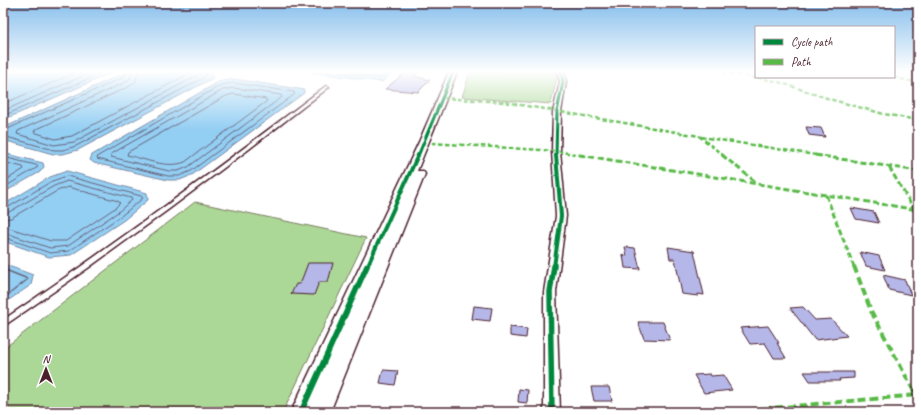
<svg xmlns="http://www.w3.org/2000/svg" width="921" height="415" font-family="Caveat,sans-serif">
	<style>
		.green { fill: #acd897; stroke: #7b7c61 }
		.water { fill: #93cef3; stroke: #7688a3 }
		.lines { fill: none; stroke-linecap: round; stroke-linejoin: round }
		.shore-far1 { stroke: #67657b; stroke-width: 1 }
		.shore { stroke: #67657b; stroke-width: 1.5 }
		.building { fill: #b5b7e9; stroke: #4a1f2b }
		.lane-casing { stroke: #4a1f2b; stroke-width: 3 }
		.street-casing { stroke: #4a1f2b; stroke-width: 3 }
		.secondary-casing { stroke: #4a1f2b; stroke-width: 3 }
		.lane { fill: #fff; fill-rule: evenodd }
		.street { fill: #fff; fill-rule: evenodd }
		.secondary { fill: #fff; fill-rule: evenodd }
		.quiet-far2 { stroke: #58b947; stroke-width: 2.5; stroke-dasharray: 4.5 2.5; stroke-linecap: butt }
		.quiet-far1 { stroke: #58b947; stroke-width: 3; stroke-dasharray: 6 3; stroke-linecap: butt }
		.quiet { stroke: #58b947; stroke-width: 4; stroke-dasharray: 8 4; stroke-linecap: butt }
		.cycleway-far2-casing { stroke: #fff; stroke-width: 5 }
		.cycleway-far1-casing { stroke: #fff; stroke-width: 6 }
		.cycleway-casing { stroke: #fff; stroke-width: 8 }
		.cycleway-far2 { stroke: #00873e; stroke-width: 3 }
		.cycleway-far1 { stroke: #00873e; stroke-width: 4 }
		.cycleway { stroke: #00873e; stroke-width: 5.5 }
	</style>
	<rect width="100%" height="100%" fill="#fff"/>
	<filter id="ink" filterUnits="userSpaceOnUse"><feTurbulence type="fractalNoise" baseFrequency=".025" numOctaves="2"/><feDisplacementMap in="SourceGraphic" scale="8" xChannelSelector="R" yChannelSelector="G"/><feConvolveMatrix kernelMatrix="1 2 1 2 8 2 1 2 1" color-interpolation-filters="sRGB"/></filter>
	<g filter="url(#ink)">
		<!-- green -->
		<g class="green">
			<polygon points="470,72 556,72 557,77 551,104 462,97"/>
			<polygon points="195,202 366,238 283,412 3,412 3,349"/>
		</g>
		<!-- water -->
		<g class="water">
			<polygon points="3,72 114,72 3,120"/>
			<polygon points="126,72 200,72 210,73 213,78 78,150 63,154 53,154 3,140 3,128"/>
			<polygon points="310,72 393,72 382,82"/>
			<polygon points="234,79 299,89 304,90 304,93 192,175 180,180 168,180 94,163 90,160 92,155 220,81"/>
			<polygon points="3,153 43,163 44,167 40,172 3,193"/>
			<polygon points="67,171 147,193 148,200 124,220 71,255 49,257 3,241 3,205 50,177"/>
			<polygon points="3,264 33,275 31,285 3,304"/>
		</g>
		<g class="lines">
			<!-- shore-far1 -->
			<g class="shore-far1">
				<polyline points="132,72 130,78 126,82 18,131 17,134 54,145 74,142 200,74 201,72"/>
				<polyline points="138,72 136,81 130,86 35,130 34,132 55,139 72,136 192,72"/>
				<polyline points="338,72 380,78 387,72"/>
				<polygon points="234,83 294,92 295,94 191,171 179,176 168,176 97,159 98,156 221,85"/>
				<polygon points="234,88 281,95 282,97 188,167 178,171 169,171 111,157 111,154 223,90"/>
				<path d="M234 94 266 99 267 101 185 162C167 169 145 159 127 155L128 152 226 96Z"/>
				<polyline points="3,104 77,72"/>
				<polyline points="3,111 92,72"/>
				<polyline points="3,116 104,72"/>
				<polyline points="3,131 124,77 127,72"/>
				<polyline points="3,136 54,150 63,150 76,146 205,77 206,72"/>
				<polyline points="3,157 36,165 38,167 3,188"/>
				<polyline points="3,162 23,167 24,169 3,182"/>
				<polyline points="3,208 7,208 52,181 67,176 141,196 143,198 121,216 69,251 50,253 3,237"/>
				<polyline points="3,213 9,212 54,186 67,181 131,198 132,200 118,212 68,246 50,248 3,232"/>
				<polyline points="3,219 11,218 57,191 68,187 118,201 120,203 115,208 66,241 51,241 3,226"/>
			</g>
			<!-- shore -->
			<polyline class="shore" points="3,269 28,279 3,299"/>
		</g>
		<!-- building -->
		<g class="building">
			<polygon points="406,72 418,72 414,76 430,80 418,92 385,89"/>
			<polygon points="806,127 821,128 825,137 809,135"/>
			<polygon points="851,208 874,212 879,223 856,219"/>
			<polygon points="625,247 635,248 640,269 625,268 623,255 627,256"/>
			<polygon points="668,247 694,251 704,295 698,294 698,296 682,294 675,259 670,259"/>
			<polygon points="860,252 879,256 885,270 866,266"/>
			<polygon points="308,263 333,263 328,282 319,282 314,295 291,294 296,284 300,284"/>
			<polygon points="883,275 905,280 911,295 889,290"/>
			<polygon points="474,306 492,308 490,321 472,319"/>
			<polygon points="803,307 815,320 831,319 847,336 815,340 790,308"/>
			<polygon points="638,322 663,322 670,340 644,339"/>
			<polygon points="768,326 779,343 777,343 786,358 774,358 765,343 750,344 740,328"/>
			<polygon points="510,327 527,329 526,338 510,336"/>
			<polygon points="383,370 398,371 395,385 380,383"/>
			<polygon points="804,372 854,372 854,378 839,379 840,381 810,381"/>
			<polygon points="710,374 711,376 723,375 732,390 704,393 694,375"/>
			<polygon points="591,387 609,387 612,401 594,401"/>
			<polygon points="519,389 528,390 527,403 518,402"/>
		</g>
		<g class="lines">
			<!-- lane casing -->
			<g class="lane-casing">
				<path id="lane" d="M326 86 329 87 249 149 169 209 88 268 5 325 3 326V320C113 246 220 167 326 86Z"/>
			</g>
			<!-- street casing -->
			<g class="street-casing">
				<polygon id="street" points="558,72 564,72 566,82 561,112 560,151 566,216 556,292 560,412 544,412 544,292 556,216 552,151 553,112 560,82"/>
			</g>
			<!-- secondary casing -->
			<g class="secondary-casing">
				<polygon id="secondary" points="449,72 457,72 417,171 423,171 425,174 330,412 291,412 419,142"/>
			</g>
			<!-- lane -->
			<use href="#lane" class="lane"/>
			<!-- street -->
			<use href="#street" class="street"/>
			<!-- secondary -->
			<use href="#secondary" class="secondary"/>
			<!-- quiet-far2 -->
			<g class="quiet-far2">
				<polyline points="723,72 776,81 833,100 884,114 918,120"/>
				<polyline points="894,77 918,83"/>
				<polyline points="443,98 504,102 699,136 724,156"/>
				<polyline points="701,137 822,156"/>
				<polyline points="432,143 556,151 586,156"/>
			</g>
			<!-- quiet-far1 -->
			<g class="quiet-far1">
				<polyline points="580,155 918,210"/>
				<polyline points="722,155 757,183"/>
				<polyline points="815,155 918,171"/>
				<polyline points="889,167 918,216"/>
				<polyline points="826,195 854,267"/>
			</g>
			<!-- quiet -->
			<g class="quiet">
				<polyline points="854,266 871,311 916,395"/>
				<polyline points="727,412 918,395"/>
			</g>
			<!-- cycleway-far2 casing -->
			<g class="cycleway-far2-casing">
				<g id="cycleway-far2">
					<polyline points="418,156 453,72"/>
					<polyline points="556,156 557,112 563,82 561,72"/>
				</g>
			</g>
			<!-- cycleway-far1 casing -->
			<g class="cycleway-far1-casing">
				<g id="cycleway-far1">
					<polyline points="367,267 418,155"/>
					<polyline points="554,267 561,216 556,155"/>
				</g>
			</g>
			<!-- cycleway casing -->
			<g class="cycleway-casing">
				<g id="cycleway">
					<polyline points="301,412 367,266"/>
					<polyline points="552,412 550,292 554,266"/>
				</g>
			</g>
			<!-- cycleway-far2 -->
			<use href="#cycleway-far2" class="cycleway-far2"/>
			<!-- cycleway-far1 -->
			<use href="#cycleway-far1" class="cycleway-far1"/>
			<!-- cycleway -->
			<use href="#cycleway" class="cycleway"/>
		</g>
	</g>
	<!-- sky -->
	<linearGradient id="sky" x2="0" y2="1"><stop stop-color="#86beec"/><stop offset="0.55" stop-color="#fff"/><stop offset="1" stop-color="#fff" stop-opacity="0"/></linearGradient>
	<rect width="921" height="130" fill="url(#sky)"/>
	<!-- margin -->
	<rect width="921" height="415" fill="none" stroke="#fff" stroke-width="16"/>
	<rect x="8" y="8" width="905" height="399" fill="none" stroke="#4a1f2b" stroke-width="1.5" filter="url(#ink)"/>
	<!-- legend -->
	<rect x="755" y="26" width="140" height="52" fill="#ffffff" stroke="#b7a5aa"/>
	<rect x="763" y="39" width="20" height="6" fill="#00873e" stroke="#b7a5aa"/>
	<text x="791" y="46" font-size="12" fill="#4a1f2b">Cycle path</text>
	<rect x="763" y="59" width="20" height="6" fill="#58b947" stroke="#b7a5aa"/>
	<text x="791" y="66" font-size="12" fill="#4a1f2b">Path</text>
	<!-- north arrow -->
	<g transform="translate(46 369)" stroke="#ffffff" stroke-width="3" paint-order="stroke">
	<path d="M0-3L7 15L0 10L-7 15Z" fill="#4a1f2b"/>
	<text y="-6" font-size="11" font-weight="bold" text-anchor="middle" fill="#4a1f2b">N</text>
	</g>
</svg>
